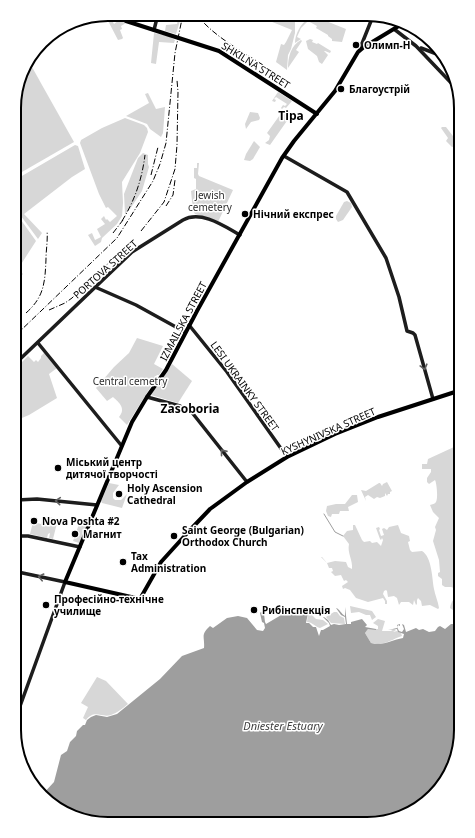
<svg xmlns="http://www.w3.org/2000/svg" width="475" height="838" font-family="'Noto Sans',sans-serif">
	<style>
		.green { fill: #d7d7d7 }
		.water { fill: #9e9e9e }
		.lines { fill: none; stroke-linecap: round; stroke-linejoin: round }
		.stream { stroke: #9e9e9e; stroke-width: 1 }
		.secondary { stroke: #1d1d1d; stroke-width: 3.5 }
		.primary { stroke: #000; stroke-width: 4 }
		.rail { stroke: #000; stroke-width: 1; stroke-dasharray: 6 2 1 2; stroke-linecap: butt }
		.oneway { stroke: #616161 }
		.poi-dot { fill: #000; stroke: #fff; stroke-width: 1.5 }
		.labels { text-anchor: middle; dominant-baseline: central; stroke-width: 3; stroke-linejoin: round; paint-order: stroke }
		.poi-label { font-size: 10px; font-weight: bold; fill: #000; stroke: #fff; text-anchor: start }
		.street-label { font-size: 10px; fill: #000; stroke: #fff }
		.park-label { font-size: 10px; fill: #2e2e2e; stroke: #fff }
		.water-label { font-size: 11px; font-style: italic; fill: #3f3f3f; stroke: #fff }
		.quarter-label { font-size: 12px; font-weight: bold; fill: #000; stroke: #fff }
		.rim { fill: none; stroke: #000; stroke-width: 2 }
	</style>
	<rect width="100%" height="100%" fill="#fff"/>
	<!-- green -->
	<g class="green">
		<polygon points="109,14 114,24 119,20 126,23 121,26 122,29 120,30 123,38 122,39 118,40 106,17 105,15"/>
		<polygon points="179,14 182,14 176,34 165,31 166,25 177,24"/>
		<polygon points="255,15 295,15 295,33 291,49 288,55 287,70 276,62 281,44 284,45 286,42 292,30"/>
		<path d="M308 19 326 21 346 29 342 42 332 41V39L328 36V35L316 28 317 26 308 21 301 28 297 37 301 39 295 43C295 34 301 23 308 19Z"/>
		<polygon points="154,33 168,36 175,40 174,43 159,42 156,64 151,63"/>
		<polygon points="310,39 313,40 312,42 317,44 318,43 331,51 330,53 325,51 324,51 328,55 322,64 319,62 317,56 308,49 306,41"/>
		<path d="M301 40 302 41 296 50 299 52 288 68C288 57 291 45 301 40Z"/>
		<polygon points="28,60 74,142 15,176 15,96 24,66"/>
		<polygon points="278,92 292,101 286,108 284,107 282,109 281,108 283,105 285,106 287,104 276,97 274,99 276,100 275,102 272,101"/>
		<polygon points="148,93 156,109 165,107 163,133 161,137 150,129 147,124 126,116 149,103 145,94"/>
		<polygon points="250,112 258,113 260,118 259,120 251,122 246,129 245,124"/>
		<polygon points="282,112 289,118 270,145 265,143 269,140 270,136 267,133"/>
		<polygon points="125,118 144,125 147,128 148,132 140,153 122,182 123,203 122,216 117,224 102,238 101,242 95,246 88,235 92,233 95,240 101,237 97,229 105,224 101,219 104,216 106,220 107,219 110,222 117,216 108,207 106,208 99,194 80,143 81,140 102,128"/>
		<polygon points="442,127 446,127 456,140 456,146 452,147 446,141 448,138 441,128"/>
		<polygon points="254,141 260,147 253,159 250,161 244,160 246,154"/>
		<polygon points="75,145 78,146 85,169 72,177 24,214 42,233 38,239 15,208 15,180"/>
		<polygon points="143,153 148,155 148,164 149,167 142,191 130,209 125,214 124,194 138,158"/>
		<polygon points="197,163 199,163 198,174 199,176 233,190 218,222 195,214 193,211 191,191 196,189 196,179 194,178 194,168 197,168"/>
		<polygon points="347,201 351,203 352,207 343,220 338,222 336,219 336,216 344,202"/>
		<polygon points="16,213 36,241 18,269 23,274 16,281"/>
		<path d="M137 338 163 346 154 364 163 369 159 375H157L155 377V380L127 425 119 417C126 409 120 403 113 397L107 401 96 388 114 367 129 353Z"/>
		<polygon points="44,353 57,368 49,374 57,398 29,415 17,420 17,367 28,356 34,362 36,360 38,362 41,358 41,356"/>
		<polygon points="172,364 192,381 178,403 151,395"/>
		<path d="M459 440 460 602 453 610 450 608C451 602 454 598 458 596L457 589 451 587H445L442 585V579L438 576V573L440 572 439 560 433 541 436 530 435 527 439 518 433 512 430 505C432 504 435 504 436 502 438 499 437 484 435 480L429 484 427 482V478L431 472V469H422V464H427L428 459 454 447Z"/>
		<polygon points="387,482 392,491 390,492 390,494 388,494 387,496 385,493 385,496 380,498 377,497 374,499 368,495 365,497 366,501 361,490 366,491 379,483 380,483 382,486 383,484"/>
		<polygon points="109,483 119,485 113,493 113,498 115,500 121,500 127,494 122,508 102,503 101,501"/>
		<polygon points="352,495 357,495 358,502 348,507 349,511 340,511 339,514 332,514 331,517 328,516 326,511 327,506 336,504 345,504"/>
		<polygon points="43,516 58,519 53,539 49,538 50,533 48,534 47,538 30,534 33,522 41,524"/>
		<polygon points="77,521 81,521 87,523 79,543 73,541 79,524 77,523"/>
		<path d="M353 525H355L362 540 364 542 370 541 372 543 377 542 381 546 383 540 382 538 381 540 380 539 376 528 379 527 380 529 379 530 381 536 384 535 382 529 384 528 387 530 389 527 398 525 401 533 409 536 410 541 408 542 410 550 412 552 422 551C432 557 432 578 434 589 435 595 438 601 439 608L438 609 430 605 422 606 421 601 418 598 417 600V604L416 605 414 600 413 605 409 602H401L399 605 397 598 394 596 388 597 387 591 386 590 384 591 383 594 387 601V604H385V601L383 598 368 602 356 598 350 590 345 588 343 589 342 586 348 582 346 580 344 581 341 575 335 576 331 572 333 571 332 568H329L327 563 321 557H322L327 563 335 561 346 562 348 567 352 569C353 560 347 553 349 544L343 536 347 531 353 530Z"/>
		<polygon points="350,606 372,611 376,617 372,620 370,615 366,615 359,612 351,613"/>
		<polygon points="334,612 337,612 340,616 344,618 345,624 331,623 326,617"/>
		<path d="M308 613H310L316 619 323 620 328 624 320 628C316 627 312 622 307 622Z"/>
		<path d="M378 619 385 621 382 631H391L394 629 396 630 393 632 397 631 401 633 402 636C390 640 385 646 371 643L365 633 368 629H378V626L373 623Z"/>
		<path d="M97 677 106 681 128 704C123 708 117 713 111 715 101 718 95 709 86 720L83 718 88 707 81 703Z"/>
	</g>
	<!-- water -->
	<path class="water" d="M345 607 347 624H351V622L362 619 367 625 365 627 376 629V630L368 629 365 633 371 643C383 646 392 640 403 638L404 634 398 632 397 629 388 630 397 628V625L400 624V626L398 625 397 627 399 631 402 632 404 629 402 624 404 625 406 632 416 628 419 630 423 629 429 632 435 631 438 627 440 626 445 629 451 624H455L456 632 460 633 461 737 442 787 398 819 95 823 46 801 42 795 54 782 61 755 67 751 70 742 76 736 77 731 83 725H85L87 720 91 717 96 715 107 717 117 714 160 679 182 656 204 648C205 637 200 635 210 626L213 628 227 618 238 616 247 618 257 630 263 631 265 628 264 623 262 622 260 613 261 612 264 614 265 622 266 624 288 611 301 610 303 613H308L306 623H309L313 627H316L319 636 321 630H323L330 626 329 623 323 617H324L328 620 331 625 334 624 339 625 346 624 345 617 341 615 336 608C340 609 341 614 345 616Z"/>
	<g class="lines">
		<!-- stream -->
		<polyline class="stream" points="324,514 335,532 343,536"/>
		<!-- secondary -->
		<g class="secondary">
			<polyline points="394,29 416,46 456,88"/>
			<polyline points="154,30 158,14"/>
			<polyline points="421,48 442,56"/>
			<polyline points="359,51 373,16"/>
			<polyline points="284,156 347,192 386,258 399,297 407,331 413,333 415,335 433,399"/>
			<polyline points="95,287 136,305 185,332"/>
			<polyline points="189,325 227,372 287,457"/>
			<polyline points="38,343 121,445"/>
			<path d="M16 363 132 252 183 220C201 210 224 226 240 235"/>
			<polyline points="147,397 180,406 190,410 247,482"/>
			<polyline points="17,500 37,499 97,505"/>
			<polyline points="18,536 28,536 80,547"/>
			<polyline points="18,572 65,582 19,709"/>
		</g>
		<!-- primary -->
		<g class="primary">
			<polyline points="113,14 126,21 219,51 317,114"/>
			<polyline points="402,24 364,47 358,52 335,91 294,141 282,158 197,311 166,370 147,397 132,422 65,582 140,599 161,562 190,530 210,509 247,482 287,457 335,434 378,417 458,391"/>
		</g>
		<!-- rail -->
		<g class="rail">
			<path d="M197 15C215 38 244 52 269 69"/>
			<polyline points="151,175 158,147"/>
			<polyline points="166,206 173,195 175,180"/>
			<path d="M122 221C135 200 142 179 145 155"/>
			<polyline points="141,231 164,202 175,169 177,145 178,92 177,80"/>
			<polyline points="113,233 123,220"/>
			<polyline points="49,310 65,303 72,298 116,256"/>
			<path d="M26 313C44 297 45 283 46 259 46 249 48 240 47 231"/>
			<polyline points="16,335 117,238 153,181 160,164 166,143 175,53 183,14"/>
		</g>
	</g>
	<!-- one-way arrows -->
	<defs><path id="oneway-chevron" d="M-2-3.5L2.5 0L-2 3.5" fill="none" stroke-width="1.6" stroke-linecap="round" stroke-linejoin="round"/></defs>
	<g class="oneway">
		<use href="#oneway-chevron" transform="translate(424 367) rotate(75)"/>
		<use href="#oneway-chevron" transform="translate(223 452) rotate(-129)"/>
		<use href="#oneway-chevron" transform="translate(58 501) rotate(-175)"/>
		<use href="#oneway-chevron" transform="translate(41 577) rotate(-167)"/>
	</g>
	<!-- markers -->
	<g class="poi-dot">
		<circle cx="356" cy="45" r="4"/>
		<circle cx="341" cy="89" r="4"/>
		<circle cx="245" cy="214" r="4"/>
		<circle cx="58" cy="468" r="4"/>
		<circle cx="119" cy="494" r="4"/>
		<circle cx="34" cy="521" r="4"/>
		<circle cx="75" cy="534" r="4"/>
		<circle cx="174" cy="536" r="4"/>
		<circle cx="123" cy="562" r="4"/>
		<circle cx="46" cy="605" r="4"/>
		<circle cx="254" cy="610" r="4"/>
	</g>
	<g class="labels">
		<!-- poi labels -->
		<g class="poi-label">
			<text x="364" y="45">Олимп-Н</text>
			<text x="349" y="89">Благоустрій</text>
			<text x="253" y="214">Нічний експрес</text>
			<text x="66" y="462">Міський центр<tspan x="66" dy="12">дитячої творчості</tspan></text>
			<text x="127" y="488">Holy Ascension<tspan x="127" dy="12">Cathedral</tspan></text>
			<text x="42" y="521">Nova Poshta #2</text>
			<text x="182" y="530">Saint George (Bulgarian)<tspan x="182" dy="12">Orthodox Church</tspan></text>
			<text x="83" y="534">Магнит</text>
			<text x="131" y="556">Tax<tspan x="131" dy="12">Administration</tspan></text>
			<text x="54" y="599">Професійно-технічне<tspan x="54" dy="12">училище</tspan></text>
			<text x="262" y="610">Рибінспекція</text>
		</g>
		<!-- street labels -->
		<g class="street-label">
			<text transform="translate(256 65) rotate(32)">SHKILNA STREET</text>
			<text transform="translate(105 269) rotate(-42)">PORTOVA STREET</text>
			<text transform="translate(183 321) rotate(-62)">IZMAILSKA STREET</text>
			<text transform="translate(245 386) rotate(54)">LESI UKRAINKY STREET</text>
			<text transform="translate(328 431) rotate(-24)">KYSHYNIVSKA STREET</text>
		</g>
		<!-- park labels -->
		<g class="park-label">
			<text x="210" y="195">Jewish<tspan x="210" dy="12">cemetery</tspan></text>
			<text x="130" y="381">Central cemetry</text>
		</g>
		<!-- water labels -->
		<g class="water-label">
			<text x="283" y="725">Dniester Estuary</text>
		</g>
		<!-- quarter labels -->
		<g class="quarter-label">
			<text x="291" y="115">Тіра</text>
			<text x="190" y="408">Zasoboria</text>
		</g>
	</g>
	<!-- crop -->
	<path d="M0 0H475V838H0ZM108 21H367A87 87 0 0 1 454 108V730A87 87 0 0 1 367 817H108A87 87 0 0 1 21 730V108A87 87 0 0 1 108 21Z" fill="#fff" fill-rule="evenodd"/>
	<path class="rim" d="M108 21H367A87 87 0 0 1 454 108V730A87 87 0 0 1 367 817H108A87 87 0 0 1 21 730V108A87 87 0 0 1 108 21Z"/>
</svg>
